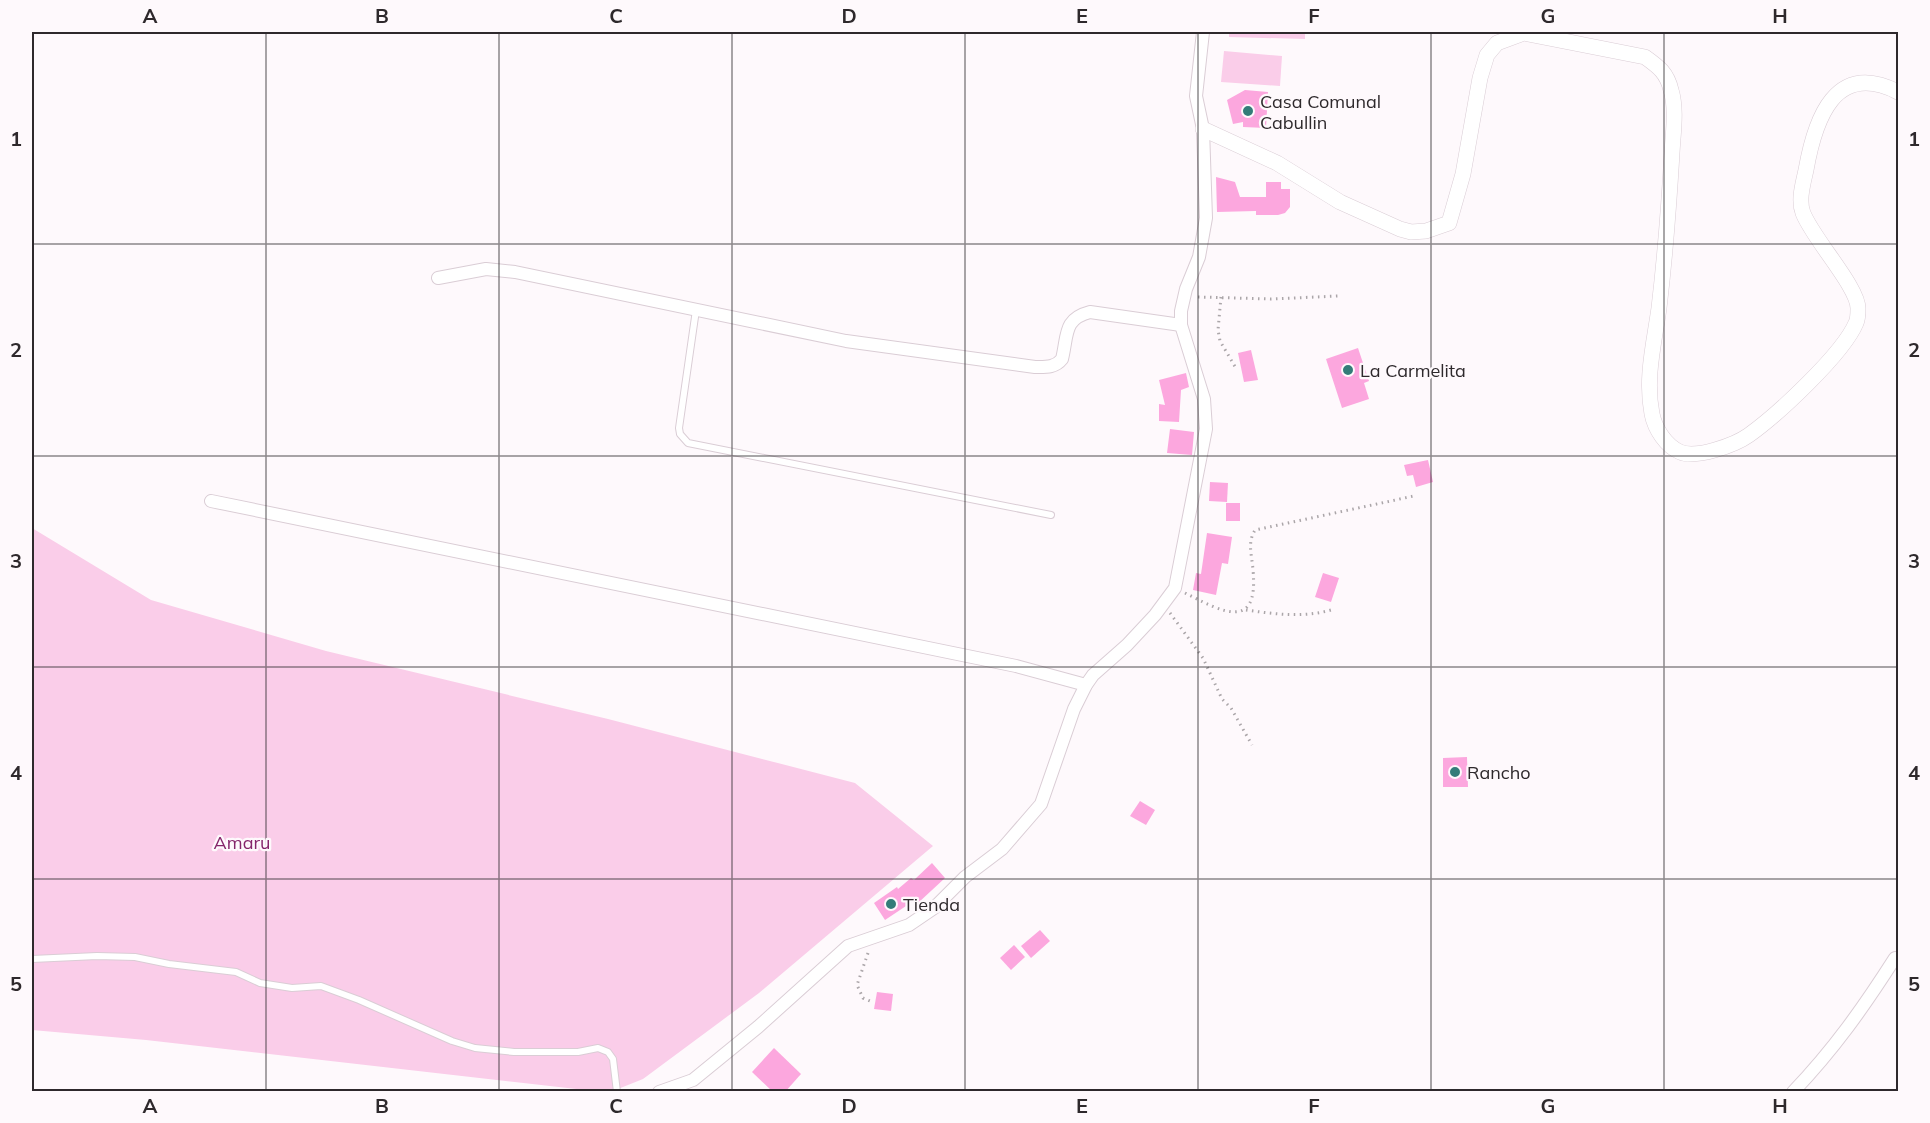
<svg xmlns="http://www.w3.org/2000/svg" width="1930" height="1123" font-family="Mulish,sans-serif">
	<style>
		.green { fill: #facde9 }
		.building { fill: #fca7de }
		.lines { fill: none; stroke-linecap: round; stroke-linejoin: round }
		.service-casing { stroke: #dacdd5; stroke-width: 8 }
		.minor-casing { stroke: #dacdd5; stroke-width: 14 }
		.tertiary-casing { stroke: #dacdd5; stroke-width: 16 }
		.path { stroke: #aba6a9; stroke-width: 3; stroke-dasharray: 1.5 4.5; stroke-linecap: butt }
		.service { stroke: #fff; stroke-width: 6 }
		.minor { stroke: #fff; stroke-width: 12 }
		.tertiary { stroke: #fff; stroke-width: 15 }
		.grid { fill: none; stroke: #2e292c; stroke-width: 1.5; stroke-opacity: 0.55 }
		.poi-dot { fill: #347c79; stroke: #fef9fc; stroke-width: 2 }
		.labels { text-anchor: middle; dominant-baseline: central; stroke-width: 4.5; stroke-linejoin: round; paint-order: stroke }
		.poi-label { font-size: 18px; fill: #2e292c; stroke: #fef9fc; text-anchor: start }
		.park-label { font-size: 18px; fill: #85256b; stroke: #fef9fc }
		.neatline { fill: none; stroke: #2e292c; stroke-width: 2 }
		.grid-label { font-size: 20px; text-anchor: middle; font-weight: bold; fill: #2e292c }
	</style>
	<rect width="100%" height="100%" fill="#fef9fc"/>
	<!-- green -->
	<g class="green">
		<polygon points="1229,32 1305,32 1305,39 1229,37"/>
		<polygon points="1224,51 1282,56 1280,86 1221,82"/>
		<polygon points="32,528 151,600 326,651 608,719 855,783 933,846 759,993 643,1079 613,1091 594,1091 146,1040 32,1030"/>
	</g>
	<!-- building -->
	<g class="building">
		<polygon points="1245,90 1268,92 1266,128 1243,127 1243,122 1233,124 1227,100"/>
		<polygon points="1216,177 1235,182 1240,197 1266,197 1266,182 1281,182 1281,189 1290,189 1290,207 1285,213 1278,215 1256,215 1256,211 1217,212"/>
		<polygon points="1358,348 1369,381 1364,383 1369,399 1342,408 1326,359"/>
		<polygon points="1251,350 1258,380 1244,382 1238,353"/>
		<polygon points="1186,373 1189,387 1181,390 1179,422 1159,421 1159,404 1165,405 1159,380"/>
		<polygon points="1170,429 1194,432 1192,455 1167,453"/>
		<polygon points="1428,460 1433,482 1416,487 1413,475 1407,476 1404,465"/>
		<polygon points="1210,482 1228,483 1227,502 1209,501"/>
		<rect x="1226" y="503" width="14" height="18"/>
		<polygon points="1207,533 1232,537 1228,564 1222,563 1216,595 1193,590 1196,573 1201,574"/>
		<polygon points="1323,573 1339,578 1331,602 1315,597"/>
		<polygon points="1467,757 1468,787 1443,787 1443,758"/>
		<polygon points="1140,801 1155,810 1146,825 1130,816"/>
		<polygon points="932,863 945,878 918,903 915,900 885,920 874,903 897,887 898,889 911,878 914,880"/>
		<polygon points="1040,930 1050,941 1031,958 1021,946"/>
		<polygon points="1014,945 1025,957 1011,970 1000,958"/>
		<polygon points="877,992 893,994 891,1011 874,1009"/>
		<polygon points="774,1048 801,1074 785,1092 773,1092 752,1072"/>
	</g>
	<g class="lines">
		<!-- service casing -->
		<g class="service-casing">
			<g id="service">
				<polyline points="696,310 679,428 680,434 688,443 1051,515"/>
				<polyline points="32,959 97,956 135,957 169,964 236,972 260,983 292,988 321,986 359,1000 452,1041 475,1048 514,1052 578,1052 598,1048 608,1052 613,1059 617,1092"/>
			</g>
		</g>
		<!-- minor casing -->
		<g class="minor-casing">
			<g id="minor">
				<path d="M438 278 486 269 515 272 846 341 1035 367C1045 367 1055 368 1062 359 1068 335 1063 319 1090 312L1181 325"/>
				<polyline points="211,501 1016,666 1086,685"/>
				<polyline points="659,1092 693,1080 758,1027 848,946 909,925 934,908 965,877 1002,849 1041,804 1074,709 1086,685 1093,675 1127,645 1155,615 1175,588 1206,429 1204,399 1181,325 1181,311 1186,289 1199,257 1206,218 1203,129 1196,96 1203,32"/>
				<path d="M1793 1092C1834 1049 1863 1008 1895 958"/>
			</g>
		</g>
		<!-- tertiary casing -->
		<g class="tertiary-casing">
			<path id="tertiary" d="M1203 129 1277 163 1340 202 1400 229 1411 232 1426 231 1449 223 1463 174 1480 78 1487 55 1497 43 1524 33 1645 57C1659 67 1667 73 1671 90 1677 110 1673 133 1672 153 1669 204 1665 257 1659 308 1654 344 1645 378 1652 414 1655 429 1666 446 1680 452 1696 459 1735 445 1749 435 1777 415 1843 354 1856 323 1858 319 1858 314 1858 309 1859 288 1813 239 1803 213 1798 200 1803 184 1806 170 1815 119 1835 60 1898 92"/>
		</g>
		<!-- path -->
		<g class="path">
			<polyline points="1198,297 1271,299 1338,296"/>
			<polyline points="1221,297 1218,330 1220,341 1237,370"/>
			<path d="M1185 593C1221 611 1259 633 1253 570 1252 555 1247 543 1255 530L1414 496"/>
			<path d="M1246 610C1274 614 1303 618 1331 610"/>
			<polyline points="1170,613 1203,658 1222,699 1231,708 1252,745"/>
			<polyline points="868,953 857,985 863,998 870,1001"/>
			<polyline points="324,1092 341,1092"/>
		</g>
		<!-- service -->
		<use href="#service" class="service"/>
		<!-- minor -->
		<use href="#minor" class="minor"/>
		<!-- tertiary -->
		<use href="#tertiary" class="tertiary"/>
	</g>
	<!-- grid -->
	<path class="grid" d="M266 32V1092M499 32V1092M732 32V1092M965 32V1092M1198 32V1092M1431 32V1092M1664 32V1092M32 244H1898M32 456H1898M32 667H1898M32 879H1898"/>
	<!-- markers -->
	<g class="poi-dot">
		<circle cx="1248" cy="111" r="6"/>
		<circle cx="1348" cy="370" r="6"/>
		<circle cx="1455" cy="772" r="6"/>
		<circle cx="891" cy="904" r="6"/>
	</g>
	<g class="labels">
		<!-- poi labels -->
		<g class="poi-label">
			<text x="1260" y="101">Casa Comunal<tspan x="1260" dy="21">Cabullin</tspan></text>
			<text x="1360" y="370">La Carmelita</text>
			<text x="1467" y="772">Rancho</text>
			<text x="903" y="904">Tienda</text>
		</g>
		<!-- park labels -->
		<g class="park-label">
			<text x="242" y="842">Amaru</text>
		</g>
	</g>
	<!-- border -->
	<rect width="1930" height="1123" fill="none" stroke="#fef9fc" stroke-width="66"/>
	<rect x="33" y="33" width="1864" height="1057" class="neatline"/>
	<g class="grid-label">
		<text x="150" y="23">A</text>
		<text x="382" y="23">B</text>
		<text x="616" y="23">C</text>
		<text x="849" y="23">D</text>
		<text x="1082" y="23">E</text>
		<text x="1314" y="23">F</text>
		<text x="1548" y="23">G</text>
		<text x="1780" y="23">H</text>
		<text x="16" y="146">1</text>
		<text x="1914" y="146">1</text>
		<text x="16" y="357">2</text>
		<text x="1914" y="357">2</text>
		<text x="16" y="568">3</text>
		<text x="1914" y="568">3</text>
		<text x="16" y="780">4</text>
		<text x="1914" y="780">4</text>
		<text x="16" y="991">5</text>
		<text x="1914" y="991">5</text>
		<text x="150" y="1113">A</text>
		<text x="382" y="1113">B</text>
		<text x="616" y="1113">C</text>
		<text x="849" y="1113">D</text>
		<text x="1082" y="1113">E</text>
		<text x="1314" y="1113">F</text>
		<text x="1548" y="1113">G</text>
		<text x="1780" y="1113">H</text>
	</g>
</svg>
